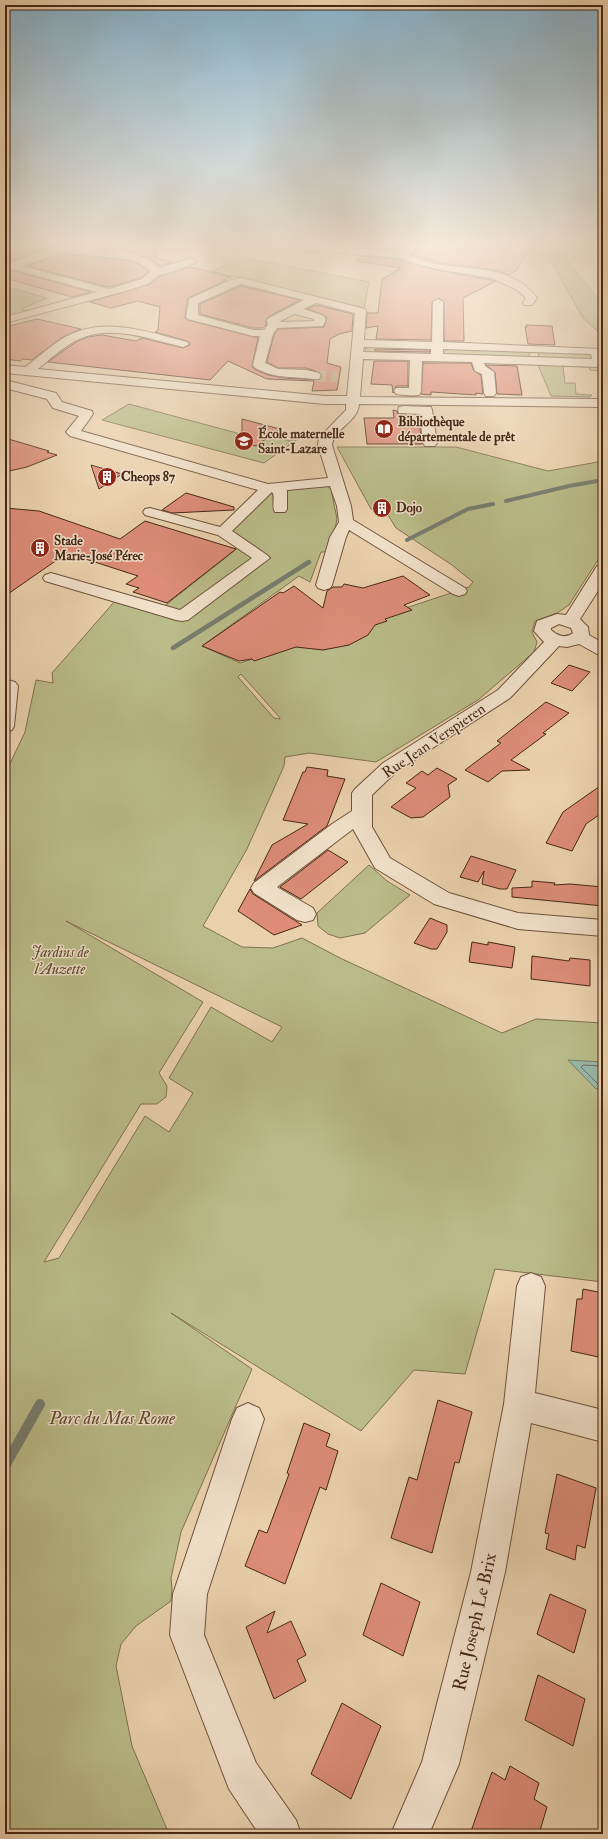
<svg xmlns="http://www.w3.org/2000/svg" width="608" height="1839" font-family="'IM FELL Double Pica',serif">
	<style>
		.green { fill: #b9bb88; stroke: #80714e; fill-rule: evenodd }
		.water { fill: #98b7aa; stroke: #777d6e }
		.lines { fill: none; stroke-linecap: round; stroke-linejoin: round }
		.shore { stroke: #6f6f60; stroke-width: 1 }
		.stream-far2 { stroke: #777d6e; stroke-width: 4 }
		.stream-far1 { stroke: #777d6e; stroke-width: 4.5 }
		.stream { stroke: #777d6e; stroke-width: 10 }
		.building { fill: #dd8d78; stroke: #462715 }
		.minor-tunnel { stroke: #c9af8f; stroke-width: 11; stroke-dasharray: 11 5.5; stroke-linecap: butt }
		.minor-casing { stroke: #6f523b; stroke-width: 2 }
		.minor { fill: #f1e1ca; fill-rule: evenodd }
		.labels { text-anchor: middle; dominant-baseline: central; stroke-width: 3; stroke-linejoin: round; paint-order: stroke }
		.far-poi-label { font-size: 13px; font-weight: bold; fill: #462715; stroke: #f1e1ca; text-anchor: start }
		.street-label { font-size: 15px; fill: #462715; stroke: #f1e1ca }
		.park-label { font-size: 15px; font-style: italic; fill: #5d452c; stroke: #f1e1ca }
		.near-park-label { font-size: 18px; font-style: italic; fill: #5d452c; stroke: #f1e1ca }
		.near-street-label { font-size: 18px; fill: #462715; stroke: #f1e1ca }
	</style>
	<rect width="100%" height="100%" fill="#ead1ad"/>
	<filter id="stains"><feTurbulence type="fractalNoise" baseFrequency=".005" numOctaves="4"/><feColorMatrix values="0 0 0 0 .2 0 0 0 0 .09 0 0 0 0 .02 0 0 0 .5 -.17"/></filter>
	<radialGradient id="worn" r=".72"><stop offset=".6" stop-color="#630" stop-opacity="0"/><stop offset="1" stop-color="#630" stop-opacity=".3"/></radialGradient>
	<!-- green -->
	<g class="green">
		<polygon points="555,243 592,243 570,264 603,305 603,336 583,318 547,254"/>
		<polygon points="245,258 369,282 364,308 212,271"/>
		<polygon points="5,286 47,298 21,309 28,311 9,316 5,315"/>
		<polygon points="366,345 431,348 432,355 365,354"/>
		<polygon points="442,349 527,351 529,353 530,358 443,356"/>
		<polygon points="538,350 592,354 594,360 539,360"/>
		<polygon points="523,362 598,366 599,371 590,370 589,367 563,366 565,383 575,383 576,394 592,395 590,397 551,396 538,365"/>
		<polygon points="129,404 248,436 242,440 243,442 255,446 270,436 290,441 298,435 302,436 264,463 102,420"/>
		<path d="M337 447H456L548 471 603 461V552L569 605 557 613 535 621 532 632 537 642 534 652 478 700 376 762 309 753 285 757 284 766 247 849 203 926 242 947 273 948 302 938 340 958 502 1033 536 1019 603 1023V1282L495 1269 465 1374 414 1370 361 1431 171 1313 252 1369 181 1532 171 1578 172 1589 171 1601 136 1626 121 1644 116 1666 132 1746 169 1834H5V774L25 732 36 680 53 683 52 673 115 601 157 612 244 543 229 531 270 492 327 486 331 489 337 519 330 552H321L310 582 299 576 202 646 240 663 469 587 473 582 452 565 396 528 386 512 371 509ZM241 674 280 718V719L274 718 238 677ZM66 921 282 1027 272 1042 211 1007 169 1078 193 1093 169 1132 145 1116 59 1258 44 1262 141 1104H157L166 1097 167 1086 159 1073 203 1002Z"/>
		<polygon points="369,865 387,881 410,895 365,933 340,938 328,934 318,926 317,913"/>
	</g>
	<!-- water -->
	<polygon class="water" points="568,1060 603,1062 603,1091 595,1088"/>
	<g class="lines">
		<!-- shore -->
		<polyline class="shore" points="603,1066 583,1065 581,1067 598,1084 603,1086"/>
		<!-- stream-far2 -->
		<g class="stream-far2">
			<polyline points="506,501 569,486 603,480"/>
			<polyline points="407,540 468,509 493,504"/>
		</g>
		<!-- stream-far1 -->
		<polyline class="stream-far1" points="173,648 309,562"/>
		<!-- stream -->
		<polyline class="stream" points="5,1466 40,1404"/>
	</g>
	<!-- building -->
	<g class="building">
		<polygon points="5,243 25,249 41,243 61,243 5,263"/>
		<polygon points="78,243 112,243 112,245 158,249 156,258 173,262 159,266 152,260 131,252 76,246"/>
		<polygon points="373,243 411,243 401,250 369,248"/>
		<polygon points="425,243 474,243 509,246 511,243 531,243 531,245 517,270 509,275 495,270 442,263 412,255"/>
		<polygon points="62,254 132,261 149,271 141,278 109,287 27,266"/>
		<polygon points="361,256 400,259 437,270 496,281 463,298 464,341 444,341 444,302 439,298 432,302 431,340 376,339 378,326 366,328 367,313 378,313 382,279 401,268 356,261"/>
		<polygon points="190,267 231,277 223,280 225,281 188,298 185,318 188,320 258,338 252,366 254,369 268,375 284,378 320,380 322,375 319,372 306,368 278,368 267,362 274,335 278,329 324,327 327,318 322,314 307,309 316,305 353,314 352,331 339,334 330,339 327,363 341,367 337,390 312,391 314,381 267,379 228,361 210,380 48,362 76,342 88,337 102,335 136,341 142,338 183,348 190,345 190,343 187,341 155,332 158,330 160,307 138,301 111,308 90,302 150,284 160,276"/>
		<polygon points="5,270 11,270 91,292 72,297 5,278"/>
		<polygon points="241,286 300,300 268,317 266,320 266,325 263,328 253,328 200,314 200,304"/>
		<polygon points="37,319 81,329 61,338 32,360 23,359 20,361 5,359 5,327"/>
		<polygon points="526,325 552,326 555,345 528,344 525,327 527,327"/>
		<polygon points="375,349 430,350 430,352 375,351"/>
		<polygon points="374,361 408,361 408,386 396,386 393,393 392,385 371,384"/>
		<polygon points="423,363 471,363 474,371 481,375 483,394 476,393 476,395 431,392 431,395 421,394"/>
		<polygon points="486,365 517,366 522,395 497,394 495,372"/>
		<polygon points="393,410 397,411 398,414 405,415 419,421 422,444 367,444 364,418 394,418"/>
		<polygon points="242,419 280,429 256,446 242,442"/>
		<polygon points="5,438 49,451 47,452 57,455 27,467 5,472"/>
		<polygon points="91,465 122,474 99,489"/>
		<polygon points="186,493 234,507 234,510 172,513 162,510"/>
		<polygon points="5,508 39,511 120,539 145,521 236,549 167,603 133,592 139,588 126,584 138,576 67,553 5,596"/>
		<polygon points="403,576 430,595 404,605 412,610 385,619 387,621 375,625 368,635 349,645 323,650 296,647 254,661 252,659 239,661 202,646 280,592 283,593 294,586 323,608 327,591 333,587 342,587 344,584 363,588"/>
		<polygon points="569,665 590,672 572,691 551,683"/>
		<polygon points="546,702 569,713 543,733 546,734 511,760 530,770 502,771 488,782 465,770 501,743 497,741"/>
		<polygon points="307,767 328,770 327,776 345,779 327,826 254,881 272,845 308,824 283,820 303,772 305,772"/>
		<polygon points="437,768 457,779 448,785 450,797 423,817 411,818 391,807 416,788 406,783 422,771 428,775"/>
		<polygon points="603,784 603,812 586,824 572,851 546,843 563,812"/>
		<polygon points="328,850 348,862 301,899 280,887"/>
		<polygon points="471,856 516,870 507,889 500,889 482,884 484,871 478,882 460,877"/>
		<polygon points="532,881 555,883 554,885 570,884 603,887 603,906 512,897 512,888 532,887"/>
		<polygon points="250,889 253,894 302,925 274,935 238,911"/>
		<polygon points="430,918 447,925 447,932 437,949 431,949 414,943"/>
		<polygon points="472,942 488,945 488,942 515,947 512,968 469,962"/>
		<polygon points="532,956 569,961 570,958 590,960 590,986 531,979"/>
		<polygon points="583,1289 603,1293 603,1358 571,1351 577,1299 582,1299"/>
		<polygon points="438,1400 472,1412 459,1463 455,1462 432,1553 391,1538 409,1477 417,1480"/>
		<polygon points="304,1423 330,1434 326,1446 338,1451 326,1490 320,1487 285,1584 245,1566 259,1530 267,1533 289,1474 287,1473"/>
		<polygon points="557,1474 596,1488 585,1548 577,1545 575,1560 546,1549 549,1534 545,1533"/>
		<polygon points="381,1583 420,1602 403,1656 363,1635"/>
		<polygon points="550,1594 586,1610 574,1653 537,1634"/>
		<polygon points="275,1611 267,1633 291,1621 306,1655 297,1660 306,1681 274,1699 246,1627"/>
		<polygon points="538,1675 585,1699 573,1746 525,1720"/>
		<polygon points="342,1703 381,1726 351,1799 311,1774"/>
		<polygon points="510,1766 539,1783 534,1799 547,1807 539,1834 470,1834 492,1772 505,1780"/>
	</g>
	<g class="lines">
		<!-- minor-tunnel -->
		<polyline class="minor-tunnel" points="315,376 338,377"/>
		<!-- minor casing -->
		<g class="minor-casing">
			<g id="minor">
				<path d="M65 243H77L72 247C95 249 143 248 159 268L191 258 196 261 195 263 172 272 159 275 150 283 129 290 5 323V317L97 292 11 269H5V265ZM62 252 132 260 143 265 151 271 142 279 109 289 22 266Z"/>
				<path d="M413 243H424L409 255C449 276 508 257 537 298L532 305H524L523 303 526 298 517 290 492 278 437 269 409 262 400 258 319 251 256 252 251 249 256 246 319 245 401 252Z"/>
				<path d="M241 278 365 309 366 311 364 340 432 342 433 302 438 299 443 302V342L601 349 603 351V364L598 367 484 363 485 366 494 372 496 393 494 396H486L484 393 482 374 475 371 472 362 422 361 421 392 419 395C412 396 403 395 396 394L394 391 396 388H409L410 360 363 359 360 397 603 399V407L359 404C358 422 334 428 332 445L351 506 353 520 465 588 467 591 465 594 459 596 453 594 349 530 346 537 332 585 330 588 324 590 318 588 316 585 330 537 339 522 337 506 330 486 287 490V509L285 512H275C271 506 276 497 272 492L232 531 267 555 270 558 188 620 182 621 176 620 45 581 43 578 45 575 51 573 180 610 252 558 218 535 145 515 143 512 145 509 150 508 220 527 258 490 70 436 66 432 79 416 53 408 47 399 5 388V380L56 393 62 402 92 411 93 414 81 431 268 484 328 478 318 445 319 438 346 410V404H325L5 373V365L25 367C39 357 52 344 67 336 105 316 148 332 187 342L189 344 183 347C149 339 109 323 75 341 62 348 50 359 38 369L325 396H347L355 313 316 303 303 309 322 315 326 319 323 326 277 328 273 334 265 363 278 369 306 370 319 373 321 376 319 379C314 380 309 378 304 378 281 376 276 378 255 368L253 365 260 336H253L188 319 186 317 189 299 231 280ZM241 284 304 300 269 318 267 320 268 325 264 330H253L198 315V303ZM294 314 314 319V321L279 322ZM364 347 431 349V354L363 352ZM443 349 591 354 592 359 443 354Z"/>
				<polygon points="404,406 431,407 432,410 437,443 435,446 425,446 423,443 420,414 399,413 398,410 399,407"/>
				<path d="M603 564V583L580 619 588 627 589 635 603 643V655L597 654 579 644 567 647 559 646 510 698 397 771 372 795V827L390 858 449 893 518 913 603 920V936L518 929 434 904 375 868 353 829 277 887 313 908 316 914 313 920 305 922 297 920 254 893 251 888 254 883 332 824 352 811V793L355 789 383 763 498 690 544 642 534 631 537 621 557 614 566 615 597 566ZM559 624 571 628 573 633C565 639 558 636 551 630V628Z"/>
				<polygon points="5,679 15,682 18,686 14,726 12,730 5,732"/>
				<polygon points="531,1273 541,1277 545,1286 535,1393 603,1410 603,1442 531,1423 505,1572 459,1764 429,1834 391,1834 422,1762 471,1572 504,1404 517,1286 521,1277"/>
				<polygon points="248,1403 259,1408 264,1419 207,1594 204,1635 256,1763 296,1820 301,1834 259,1834 229,1789 170,1635 173,1594 232,1419 237,1408"/>
			</g>
		</g>
		<!-- minor -->
		<use href="#minor" class="minor"/>
	</g>
	<!-- sky -->
	<linearGradient id="sky" x2="0" y2="1"><stop stop-color="#88b5cf"/><stop offset="0.49" stop-color="#f6eada"/><stop offset="1" stop-color="#f6eada" stop-opacity="0"/></linearGradient>
	<rect width="608" height="500" fill="url(#sky)"/>
	<!-- icons -->
	<defs>
		<g id="library-disc" transform="scale(1)"><circle r="9.5" fill="#8f2418" stroke="#f1e1ca"/><path d="M-6-4Q-3-5.5-.7-3.5V5Q-3 3-6 4ZM6-4Q3-5.5 .7-3.5V5Q3 3 6 4Z" fill="#fff"/></g>
		<g id="school-disc" transform="scale(1)"><circle r="9.5" fill="#8f2418" stroke="#f1e1ca"/><path d="M0-5L7-2L0 1L-7-2ZM-4 1L0 2.5L4 1V4Q0 6-4 4Z" fill="#fff"/></g>
		<g id="building-disc" transform="scale(1)"><circle r="9.5" fill="#8f2418" stroke="#f1e1ca"/><path d="M-4-6H4V6H1V3H-1V6H-4ZM-2.5-4.3h1.7v1.8h-1.7ZM.8-4.3h1.7v1.8H.8ZM-2.5-1h1.7V.8h-1.7ZM.8-1h1.7V.8H.8Z" fill="#fff"/></g>
	</defs>
	<g fill-rule="evenodd">
		<use href="#library-disc" x="384" y="429"/>
		<use href="#school-disc" x="244" y="441"/>
		<use href="#building-disc" x="107" y="477"/>
		<use href="#building-disc" x="382" y="508"/>
		<use href="#building-disc" x="40" y="548"/>
	</g>
	<g class="labels">
		<!-- far-poi labels -->
		<g class="far-poi-label">
			<text x="398" y="422">Bibliothèque<tspan x="398" dy="15">départementale de prêt</tspan></text>
			<text x="258" y="434">École maternelle<tspan x="258" dy="15">Saint-Lazare</tspan></text>
			<text x="121" y="477">Cheops 87</text>
			<text x="396" y="508">Dojo</text>
			<text x="54" y="541">Stade<tspan x="54" dy="15">Marie-José Pérec</tspan></text>
		</g>
		<!-- street labels -->
		<g class="street-label">
			<text transform="translate(434 741) rotate(-34)">Rue Jean Verspieren</text>
		</g>
		<!-- park labels -->
		<g class="park-label">
			<text x="60" y="952">Jardins de<tspan x="60" dy="17">l'Auzette</tspan></text>
		</g>
		<!-- near-park labels -->
		<g class="near-park-label">
			<text x="112" y="1418">Parc du Mas Rome</text>
		</g>
		<!-- near-street labels -->
		<g class="near-street-label">
			<text transform="translate(475 1622) rotate(-77)">Rue Joseph Le Brix</text>
		</g>
	</g>
	<!-- margin -->
	<rect width="608" height="1839" fill="none" stroke="#ead1ad" stroke-width="20"/>
	<rect x="6" y="6" width="596" height="1827" fill="none" stroke="#462715" stroke-width="2"/>
	<rect x="10" y="10" width="588" height="1819" fill="none" stroke="#462715"/>
	<rect width="100%" height="100%" filter="url(#stains)"/>
	<rect width="100%" height="100%" fill="url(#worn)"/>
</svg>
